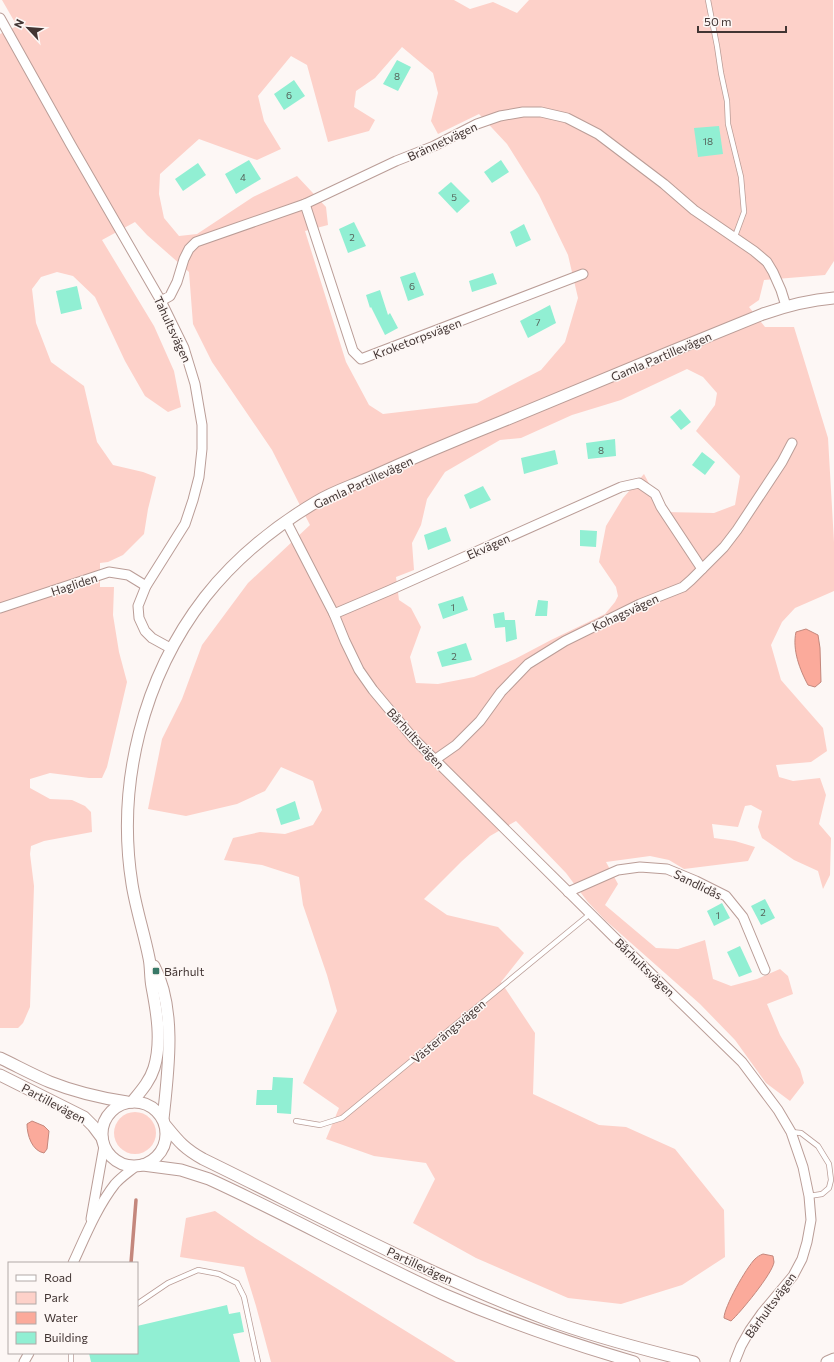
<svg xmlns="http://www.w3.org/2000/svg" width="834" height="1362" font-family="Commissioner,sans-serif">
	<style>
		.green { fill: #fdd1c9; fill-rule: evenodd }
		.water { fill: #fbaa9b; stroke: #c4877c }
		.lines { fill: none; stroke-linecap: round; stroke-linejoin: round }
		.stream { stroke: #c4877c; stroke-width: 3.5 }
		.building { fill: #91efd3 }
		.service-casing { stroke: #ba9d97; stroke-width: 6 }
		.minor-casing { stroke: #ba9d97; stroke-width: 11 }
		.tertiary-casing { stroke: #ba9d97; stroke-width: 13 }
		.service { stroke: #fff; stroke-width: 4.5 }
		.minor { stroke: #fff; stroke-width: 9 }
		.tertiary { stroke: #fff; stroke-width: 11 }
		.poi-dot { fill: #387867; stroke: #fdf7f5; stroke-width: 1.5 }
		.labels { text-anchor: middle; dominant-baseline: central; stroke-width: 3; stroke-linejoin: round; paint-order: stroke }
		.number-label { font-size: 10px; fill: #56645b }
		.street-label { font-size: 12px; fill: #423533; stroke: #fdf7f5 }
		.poi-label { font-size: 12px; fill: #423533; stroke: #fdf7f5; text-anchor: start }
	</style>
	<rect width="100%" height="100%" fill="#fdf7f5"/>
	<!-- green -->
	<g class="green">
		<path d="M2 0H454L470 9 493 2 517 13 529 0H833L834 261 825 275 764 280 759 300 749 307 765 327H794L828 438 834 542V591L795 608 782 622 771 645 781 680 823 728 827 751 811 762 776 765 779 777 793 781 820 778 826 795 819 824 831 838 830 875 823 889 818 871 794 860 762 838 758 827 762 811 751 805 745 806 738 827 712 824 714 838 735 841 755 847 748 861 684 869 669 860 650 856 606 862 618 884 605 905 656 948 678 949 705 940 713 979 731 986 757 979 780 969 788 976 793 994 767 1004 780 1035 800 1069 804 1083 790 1101 766 1083 735 1040 700 1004 605 920 587 901 566 873 516 821 490 836 462 861 424 899 447 915 498 927 524 953 501 982 535 1033 533 1094 599 1125 626 1127 675 1149 724 1210 725 1257 682 1285 621 1304 568 1298 476 1258 413 1223 435 1179 426 1163 374 1156 326 1139 339 1108 303 1083 337 1011 327 975 303 905 299 877 262 865 224 860 233 838 260 832 285 834 313 825 322 810 313 781 281 767 265 791 237 804 186 816 148 809 162 739 182 699 202 645 248 583 310 525 272 450 212 362 193 324 189 272 147 235 135 222 102 240 154 326 174 371 181 407 168 412 145 396 125 361 95 297 73 276 57 272 41 277 32 289 36 323 51 362 84 386 97 442 113 465 143 472 156 477 148 509 144 534 123 555 108 562 100 563V587H114L113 615 119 652 127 682 107 767 102 778H89L50 773 30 779V788L50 799 72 800 85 806 91 812 92 832 44 841 31 846 30 854 34 886 30 1007 23 1023 18 1028H0V34L17 26ZM402 47 433 73 438 93 431 121 438 134 479 114 507 144 539 195 568 255 578 298 565 342 541 370 477 403 383 414 369 405 346 362 305 231 328 225 326 207 297 176 253 197 197 234 179 236 164 218 159 194 160 174 199 139 257 160 281 149 264 121 258 96 291 56 307 65 328 142 369 131 375 120 354 107 356 91 375 78ZM687 369 703 377 717 393 715 405 696 431 740 476 735 505 714 513 664 512 644 474 623 498 606 526 599 562 616 587 618 596 615 602 605 614 551 640 515 659 474 677 438 684 416 683 410 657 421 627 411 608 399 600 396 577 414 570 412 543 421 525 427 499 445 472 500 440 521 438 572 415 621 400Z"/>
		<circle cx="135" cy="1133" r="21"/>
		<polygon points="215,1211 255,1238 456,1362 271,1362 256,1306 244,1267 180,1257 186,1218"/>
	</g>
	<!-- water -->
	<g class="water">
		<path d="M806 629 818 635 820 648 821 682 815 687 808 685C800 670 792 650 796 632Z"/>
		<path d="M32 1121 44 1126 49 1131 47 1149 44 1153C32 1151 27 1135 27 1124Z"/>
		<path d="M763 1254 773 1256C773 1258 774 1260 774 1262 773 1273 740 1313 731 1321L724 1318C724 1307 746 1268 755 1259 757 1257 760 1255 763 1254Z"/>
	</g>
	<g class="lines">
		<!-- stream -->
		<polyline class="stream" points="131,1263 136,1200"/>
	</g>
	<!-- building -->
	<g class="building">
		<polygon points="397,60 411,67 398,91 383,84"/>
		<polygon points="294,80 305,96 284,110 274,94"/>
		<polygon points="719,126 723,154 698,157 694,128"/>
		<polygon points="249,160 261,179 236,194 225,174"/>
		<polygon points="501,160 509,172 492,183 484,172"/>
		<polygon points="198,163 206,175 183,191 175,179"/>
		<polygon points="451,182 470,201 457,213 438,193"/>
		<polygon points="354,222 366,246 348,253 339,229"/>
		<polygon points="524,224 531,240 516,247 510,232"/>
		<polygon points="415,272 424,295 408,301 400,277"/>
		<polygon points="493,273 497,284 472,292 469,281"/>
		<polygon points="77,286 82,309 61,314 56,291"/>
		<polygon points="380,290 388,315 390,313 398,328 385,335 371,307 370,308 366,295"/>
		<polygon points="550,305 556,323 528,338 520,321"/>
		<polygon points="680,409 691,422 681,430 670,417"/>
		<polygon points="615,439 616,456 588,459 586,443"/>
		<polygon points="555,450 558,464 524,474 521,458"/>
		<polygon points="702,452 715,462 705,475 692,465"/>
		<polygon points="483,486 491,500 470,509 464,495"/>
		<polygon points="446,527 451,541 428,550 424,535"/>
		<polygon points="580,530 597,531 596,547 580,546"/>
		<polygon points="463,596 468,610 443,619 438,604"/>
		<polygon points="538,600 548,601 547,616 535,616"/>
		<polygon points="504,612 505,620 515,620 517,639 506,642 505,627 495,628 493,614"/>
		<polygon points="466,643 472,660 442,667 437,652"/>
		<polygon points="295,801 300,819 281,825 276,809"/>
		<polygon points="765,899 775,918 761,925 751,906"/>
		<polygon points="722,903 730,918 714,926 707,911"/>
		<polygon points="740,946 752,972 739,977 727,952"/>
		<polygon points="273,1077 293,1078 291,1114 277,1113 277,1105 256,1105 257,1090 272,1090"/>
		<polygon points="227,1305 229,1314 240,1312 244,1332 233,1334 240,1362 91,1362 89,1353 137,1353 137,1326"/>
	</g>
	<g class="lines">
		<!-- service casing -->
		<g class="service-casing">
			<g id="service">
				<polyline points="708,0 717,46 721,73 727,101 728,124 741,177 744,212 734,239"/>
				<polyline points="296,1121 320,1125 342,1118 590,914"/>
				<polyline points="791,1132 801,1133 818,1146 829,1164 831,1180 829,1188 822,1194 809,1196"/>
				<polyline points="137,1304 168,1283 198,1270 219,1274 237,1283 244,1297 258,1362"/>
				<polyline points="71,1353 71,1362"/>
			</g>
		</g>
		<!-- minor casing -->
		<g class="minor-casing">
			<g id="minor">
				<polyline points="0,18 71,145 161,301 184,348 195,384 202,425 202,449 199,477 193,500 185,524 146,586 138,606 139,618 145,631 152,638 172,649"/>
				<polyline points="305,204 353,351 361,359 583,274"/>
				<polyline points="161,301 170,296 177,282 184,259 189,249 196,242 305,204 396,161 434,146 477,124 500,116 523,112 541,112 567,118 598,134 664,184 694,210 754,251 767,262 773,272 781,290 786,306"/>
				<polyline points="286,521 334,614 345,641 359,670 373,690 413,738 631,954 742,1062 778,1110 791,1132 803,1167 809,1196 811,1220 807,1242 802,1259 793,1276 762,1313 750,1330 741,1346 735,1361"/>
				<polyline points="0,608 109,572 128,575 146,586"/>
				<polyline points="334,614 388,591 621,487 639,483 655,494 661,507 702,569"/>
				<polyline points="436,759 456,745 480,721 501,692 528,664 565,641 640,604 683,587 691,580 724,547 737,530 782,462 792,443"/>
				<polyline points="568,892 618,870 640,867 667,869 696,881 726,896 743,917 765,970"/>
				<polyline points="91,1219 104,1146"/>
				<path d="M73 1263C85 1237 97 1207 115 1184 121 1177 129 1172 136 1166"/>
				<polyline points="24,1362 29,1353"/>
			</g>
		</g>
		<!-- tertiary casing -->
		<g class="tertiary-casing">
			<g id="tertiary">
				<path d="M154 966C177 1009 168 1073 163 1119"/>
				<path d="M0 1058C17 1066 33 1075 50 1082 75 1092 101 1098 127 1102"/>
				<polyline points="0,1075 84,1117 93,1126 102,1138"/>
				<circle cx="134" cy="1134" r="32"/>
				<path d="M132 1102C141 1091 150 1081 154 1068 162 1042 157 1013 152 987 150 977 151 967 149 958 144 933 136 909 132 884 116 784 143 677 205 597 235 559 274 527 316 502 332 492 351 486 369 478 413 458 458 439 503 421 590 385 676 349 763 314 786 306 809 300 834 298"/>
				<path d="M166 1126C179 1142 185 1149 203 1159 316 1214 428 1275 546 1319 594 1337 645 1350 694 1362"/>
				<path d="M143 1165 181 1170 209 1179C288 1215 364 1258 443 1294 505 1321 569 1343 634 1362"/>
				<polyline points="827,1362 834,1359"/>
			</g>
		</g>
		<!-- service -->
		<use href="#service" class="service"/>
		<!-- minor -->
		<use href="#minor" class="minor"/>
		<!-- tertiary -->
		<use href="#tertiary" class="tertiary"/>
	</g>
	<!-- markers -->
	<rect class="poi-dot" x="152" y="967" width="8" height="8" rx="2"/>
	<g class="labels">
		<!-- number labels -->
		<g class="number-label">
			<text x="397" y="76">8</text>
			<text x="289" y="95">6</text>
			<text x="708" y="141">18</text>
			<text x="243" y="177">4</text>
			<text x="454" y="197">5</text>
			<text x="352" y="237">2</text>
			<text x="412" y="286">6</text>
			<text x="538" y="322">7</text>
			<text x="601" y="450">8</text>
			<text x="453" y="607">1</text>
			<text x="454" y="656">2</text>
			<text x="763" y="912">2</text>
			<text x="718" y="915">1</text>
		</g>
		<!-- street labels -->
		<g class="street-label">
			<text transform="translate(442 141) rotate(-25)">Brännetvägen</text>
			<text transform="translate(173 329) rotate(65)">Tahultsvägen</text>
			<text transform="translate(417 338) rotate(-21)">Kroketorpsvägen</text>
			<text transform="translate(661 356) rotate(-23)">Gamla Partillevägen</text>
			<text transform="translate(363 482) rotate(-25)">Gamla Partillevägen</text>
			<text transform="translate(488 546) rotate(-24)">Ekvägen</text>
			<text transform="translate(74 584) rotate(-18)">Hagliden</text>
			<text transform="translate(625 612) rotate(-25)">Kohagsvägen</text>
			<text transform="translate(416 738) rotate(47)">Bårhultsvägen</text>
			<text transform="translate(698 884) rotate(26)">Sandlidås</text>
			<text transform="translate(645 967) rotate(44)">Bårhultsvägen</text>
			<text transform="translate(448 1031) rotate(-40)">Västerängsvägen</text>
			<text transform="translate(54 1103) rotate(28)">Partillevägen</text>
			<text transform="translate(420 1265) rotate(25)">Partillevägen</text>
			<text transform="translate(770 1305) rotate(-54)">Bårhultsvägen</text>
		</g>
		<!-- poi labels -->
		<g class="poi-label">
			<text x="164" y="971">Bårhult</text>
		</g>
	</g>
	<!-- legend -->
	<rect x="8" y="1262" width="130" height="92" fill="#fdf7f5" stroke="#b2a9a7"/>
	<rect x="16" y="1275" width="20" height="6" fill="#ffffff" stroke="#b2a9a7"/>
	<text x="44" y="1282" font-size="12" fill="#423533">Road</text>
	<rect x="16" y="1292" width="20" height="12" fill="#fdd1c9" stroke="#b2a9a7"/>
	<text x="44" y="1302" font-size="12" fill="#423533">Park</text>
	<rect x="16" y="1312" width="20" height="12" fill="#fbaa9b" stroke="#b2a9a7"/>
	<text x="44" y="1322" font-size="12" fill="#423533">Water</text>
	<rect x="16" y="1332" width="20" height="12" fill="#91efd3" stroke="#b2a9a7"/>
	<text x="44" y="1342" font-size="12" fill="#423533">Building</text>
	<!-- north arrow -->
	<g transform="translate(28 28) rotate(296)" stroke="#fdf7f5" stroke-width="3" paint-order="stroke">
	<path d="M0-3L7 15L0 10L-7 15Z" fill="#423533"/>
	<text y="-6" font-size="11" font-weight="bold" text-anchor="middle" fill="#423533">N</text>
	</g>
	<!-- scale -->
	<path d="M698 26v6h88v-6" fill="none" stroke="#423533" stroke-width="2"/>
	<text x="704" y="26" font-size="12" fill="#423533" stroke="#fdf7f5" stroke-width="3" paint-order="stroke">50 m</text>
</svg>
